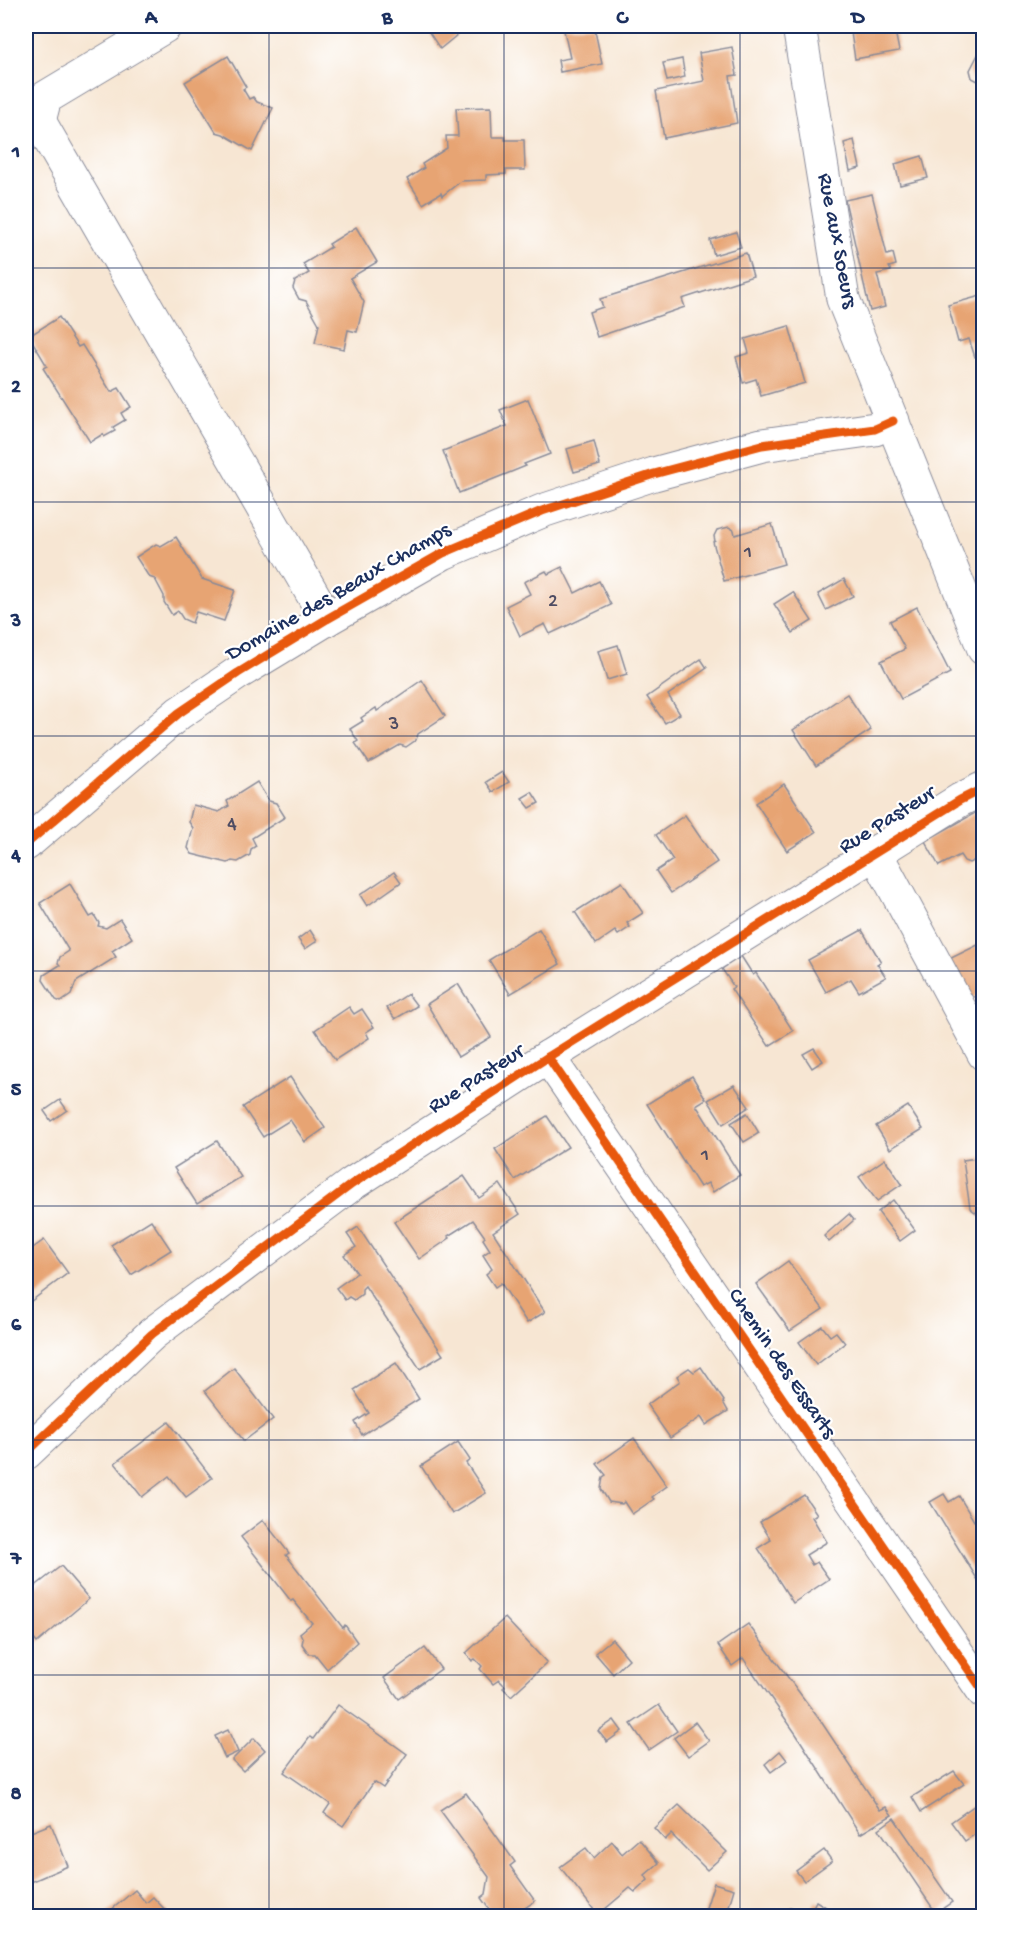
<svg xmlns="http://www.w3.org/2000/svg" width="1009" height="1942" font-family="'Gochi Hand',sans-serif">
	<style>
		.building { fill: #e7a473 }
		.lines { fill: none; stroke-linecap: round; stroke-linejoin: round }
		.minor-casing { stroke: #898a98; stroke-width: 35 }
		.minor { stroke: #fff; stroke-width: 33 }
		.cycleway-casing { stroke: #fff; stroke-width: 13 }
		.cycleway { stroke: #e8590c; stroke-width: 9 }
		.grid { fill: none; stroke: #1b2f5e; stroke-width: 1.5; stroke-opacity: 0.55 }
		.labels { text-anchor: middle; dominant-baseline: central; stroke-width: 4.5; stroke-linejoin: round; paint-order: stroke }
		.number-label { font-size: 20px; fill: #4e4c63 }
		.street-label { font-size: 22px; fill: #1b2f5e; stroke: #fff }
		.neatline { fill: none; stroke: #1b2f5e; stroke-width: 2 }
		.grid-label { font-size: 20px; text-anchor: middle; font-weight: bold; fill: #1b2f5e }
	</style>
	<rect width="100%" height="100%" fill="#fff"/>
	<filter id="ink" filterUnits="userSpaceOnUse"><feTurbulence type="fractalNoise" baseFrequency=".0167" numOctaves="2"/><feDisplacementMap in="SourceGraphic" scale="12" xChannelSelector="R" yChannelSelector="G"/><feConvolveMatrix kernelMatrix="1 2 1 2 8 2 1 2 1" color-interpolation-filters="sRGB"/></filter>
	<filter id="wash" filterUnits="userSpaceOnUse"><feTurbulence type="fractalNoise" baseFrequency=".008" numOctaves="4" result="noise"/><feDisplacementMap in="SourceGraphic" scale="24" xChannelSelector="R" yChannelSelector="G"/><feGaussianBlur stdDeviation="1.35" result="paint"/><feColorMatrix in="noise" values="0 0 0 0 0 0 0 0 0 0 0 0 0 0 0 0 0 1.4 0 .05"/><feComposite in="paint" operator="in"/></filter>
	<g filter="url(#wash)">
		<rect width="100%" height="100%" fill="#f7e6d3"/>
		<g id="blocks">
			<!-- building -->
			<g class="building">
				<polygon points="425,26 468,26 440,49"/>
				<polygon points="563,26 594,26 602,64 560,72 558,60 570,58"/>
				<polygon points="850,26 894,26 899,51 855,59"/>
				<polygon points="984,43 984,84 972,78 970,70"/>
				<polygon points="732,47 737,75 730,76 737,123 664,138 656,91 704,81 699,53"/>
				<polygon points="228,56 246,87 243,89 249,99 253,97 257,102 273,108 252,151 223,134 216,132 185,82"/>
				<polygon points="682,59 685,77 667,81 663,63"/>
				<polygon points="491,107 492,137 505,137 505,140 524,140 525,170 506,170 506,174 486,175 486,180 461,181 442,196 441,193 423,204 407,179 424,168 422,164 447,148 446,136 458,136 456,108"/>
				<polygon points="854,140 860,168 850,171 844,143"/>
				<polygon points="922,156 928,178 900,185 895,164"/>
				<polygon points="872,194 887,255 893,253 896,265 889,267 891,271 877,274 885,307 870,311 845,200"/>
				<polygon points="356,227 377,262 350,278 364,302 357,332 348,330 344,349 315,343 319,324 306,301 299,299 293,288 295,281 309,273 303,264 331,247 329,244"/>
				<polygon points="736,232 741,247 714,255 710,240"/>
				<polygon points="746,253 753,276 682,299 685,307 597,337 589,312 603,307 600,299"/>
				<polygon points="984,295 984,354 975,357 969,339 958,342 948,305"/>
				<polygon points="59,317 78,347 82,345 111,392 119,388 131,407 121,413 125,420 113,427 115,431 104,437 103,434 90,442 43,368 47,366 29,336"/>
				<polygon points="789,326 805,383 761,396 756,379 743,383 736,357 749,353 745,339"/>
				<polygon points="528,399 550,454 524,464 526,466 459,493 443,451 507,426 500,410"/>
				<polygon points="594,441 600,465 574,472 567,449"/>
				<polygon points="772,524 784,564 724,581 713,542 715,541 714,536 717,530 729,527 734,530 735,535"/>
				<polygon points="176,537 202,579 235,590 224,621 196,612 192,623 183,619 178,611 172,615 164,602 164,596 155,579 149,577 136,557 156,544 161,546"/>
				<polygon points="562,567 575,593 599,581 611,605 550,634 545,624 520,636 506,606 530,594 524,582 546,571 548,574"/>
				<polygon points="844,579 853,596 826,610 818,594"/>
				<polygon points="793,592 812,621 793,633 774,604"/>
				<polygon points="917,607 950,673 901,699 881,661 905,649 890,621"/>
				<polygon points="618,645 627,674 607,680 598,651"/>
				<polygon points="701,659 707,668 668,695 680,714 665,723 647,697"/>
				<polygon points="422,680 445,716 418,734 416,740 406,747 400,745 369,763 355,743 358,741 350,729 363,721 361,718 376,708 377,711"/>
				<polygon points="847,694 871,730 816,766 793,730"/>
				<polygon points="502,772 509,782 493,792 486,782"/>
				<polygon points="257,782 269,801 276,803 285,817 252,838 256,846 251,849 250,855 238,862 232,861 228,863 192,854 188,848 193,828 189,822 193,805 219,812 229,806 227,801"/>
				<polygon points="784,784 816,832 787,851 756,803"/>
				<polygon points="532,792 539,803 530,808 522,798"/>
				<polygon points="984,808 984,840 979,843 984,852 981,857 969,863 964,861 960,855 939,866 925,841"/>
				<polygon points="685,815 717,862 671,893 656,871 673,860 656,835"/>
				<polygon points="394,872 401,882 367,906 360,895"/>
				<polygon points="622,882 643,913 627,923 630,927 618,935 615,931 596,944 575,912"/>
				<polygon points="70,884 90,917 94,915 99,923 98,926 106,928 120,919 132,938 112,951 116,957 76,982 71,995 61,1002 56,1000 43,980 44,975 60,965 58,963 60,957 69,951 40,903"/>
				<polygon points="539,929 560,964 510,994 489,960"/>
				<polygon points="310,930 317,941 305,949 298,939"/>
				<polygon points="862,930 881,962 877,964 886,977 859,992 851,979 826,992 808,960"/>
				<polygon points="984,942 984,992 970,999 945,961"/>
				<polygon points="741,956 753,975 756,973 793,1031 769,1046 731,989 734,987 722,969"/>
				<polygon points="458,984 491,1037 458,1057 427,1004"/>
				<polygon points="408,994 417,1006 395,1019 387,1008"/>
				<polygon points="349,1007 354,1014 362,1009 374,1027 366,1032 369,1038 335,1060 315,1030"/>
				<polygon points="814,1048 823,1061 812,1068 803,1054"/>
				<polygon points="692,1076 706,1099 696,1105 740,1175 713,1192 708,1183 700,1187 647,1104"/>
				<polygon points="290,1077 325,1128 305,1142 290,1120 263,1137 243,1107"/>
				<polygon points="734,1085 749,1107 723,1124 708,1100"/>
				<polygon points="60,1100 67,1110 51,1121 44,1111"/>
				<polygon points="908,1106 923,1129 890,1149 876,1126"/>
				<polygon points="747,1113 759,1133 744,1142 731,1123"/>
				<polygon points="547,1116 568,1147 515,1180 495,1149"/>
				<polygon points="217,1141 241,1177 197,1204 174,1168"/>
				<polygon points="984,1157 984,1219 970,1208 963,1160"/>
				<polygon points="885,1159 902,1184 877,1201 859,1177"/>
				<polygon points="464,1176 479,1198 500,1184 520,1214 493,1232 545,1312 527,1323 501,1283 495,1287 486,1274 492,1269 483,1255 490,1250 483,1239 485,1237 473,1220 448,1236 450,1238 419,1259 394,1222"/>
				<polygon points="893,1200 915,1230 900,1241 878,1212"/>
				<polygon points="849,1214 854,1220 829,1242 824,1236"/>
				<polygon points="151,1220 171,1250 131,1275 111,1245"/>
				<polygon points="358,1227 443,1355 420,1369 365,1286 362,1289 362,1294 354,1300 349,1297 345,1300 336,1288 357,1273 344,1255 356,1247 347,1234"/>
				<polygon points="44,1240 68,1273 26,1305 26,1253"/>
				<polygon points="788,1261 823,1309 790,1331 756,1284"/>
				<polygon points="822,1326 830,1336 836,1332 845,1343 816,1365 799,1342"/>
				<polygon points="396,1363 419,1399 362,1435 355,1422 369,1413 354,1390"/>
				<polygon points="701,1367 724,1401 723,1402 728,1411 706,1425 701,1417 670,1438 647,1405 680,1381 677,1376 689,1368 694,1372"/>
				<polygon points="234,1368 273,1419 244,1441 205,1391"/>
				<polygon points="169,1422 212,1478 186,1497 169,1476 142,1497 115,1463"/>
				<polygon points="634,1438 667,1486 652,1497 654,1499 632,1514 624,1502 622,1504 609,1502 601,1489 603,1477 606,1475 597,1464"/>
				<polygon points="458,1442 470,1460 466,1463 486,1493 452,1514 421,1466"/>
				<polygon points="944,1494 949,1502 959,1496 974,1521 981,1517 984,1522 984,1590 930,1502"/>
				<polygon points="804,1495 817,1514 812,1517 827,1542 806,1555 812,1565 817,1562 829,1579 793,1603 758,1548 771,1540 760,1522"/>
				<polygon points="263,1520 289,1553 286,1555 343,1628 345,1625 357,1642 327,1669 315,1654 309,1654 302,1644 303,1639 300,1633 312,1623 293,1600 291,1601 241,1537"/>
				<polygon points="61,1566 89,1599 37,1643 26,1629 26,1577 34,1587"/>
				<polygon points="505,1618 547,1663 511,1696 503,1688 505,1686 499,1680 493,1684 480,1669 482,1666 475,1659 472,1661 466,1653"/>
				<polygon points="748,1624 822,1723 880,1810 886,1807 892,1815 860,1834 796,1734 743,1658 732,1666 718,1645"/>
				<polygon points="612,1639 629,1659 613,1674 595,1653"/>
				<polygon points="425,1648 441,1669 399,1699 384,1678"/>
				<polygon points="338,1705 407,1754 383,1788 374,1782 343,1826 324,1813 330,1804 284,1772 310,1737 313,1739"/>
				<polygon points="659,1705 677,1731 649,1750 631,1724"/>
				<polygon points="614,1720 622,1731 607,1742 598,1731"/>
				<polygon points="695,1722 709,1741 688,1756 674,1738"/>
				<polygon points="228,1730 238,1752 225,1758 215,1736"/>
				<polygon points="254,1738 265,1750 243,1771 232,1760"/>
				<polygon points="780,1751 787,1760 771,1772 765,1764"/>
				<polygon points="954,1771 964,1784 921,1812 912,1797"/>
				<polygon points="466,1793 515,1862 510,1866 535,1901 513,1916 494,1916 481,1898 486,1894 489,1877 440,1810"/>
				<polygon points="978,1803 984,1811 984,1828 965,1841 951,1822"/>
				<polygon points="679,1805 727,1852 707,1870 671,1834 665,1840 654,1828"/>
				<polygon points="894,1818 952,1902 936,1913 879,1829"/>
				<polygon points="51,1824 68,1866 26,1884 26,1834"/>
				<polygon points="639,1839 659,1863 645,1875 648,1880 635,1892 630,1888 598,1915 560,1867 586,1848 594,1858 612,1841 622,1854"/>
				<polygon points="824,1850 832,1861 804,1881 796,1871"/>
				<polygon points="714,1883 734,1889 726,1916 710,1916 704,1914"/>
				<polygon points="135,1890 146,1903 153,1897 168,1913 164,1916 104,1916"/>
				<polygon points="816,1901 834,1912 832,1916 821,1916 811,1911"/>
				<polygon points="791,1907 799,1916 779,1916"/>
			</g>
		</g>
	</g>
	<g filter="url(#ink)">
		<use href="#blocks" fill-opacity="0" stroke="#898a98" stroke-width="1.5"/>
		<g class="lines">
			<!-- minor casing -->
			<g class="minor-casing">
				<g id="minor">
					<polyline points="799,26 843,299 984,649"/>
					<polyline points="39,121 327,619"/>
					<polyline points="26,130 39,121 45,98 165,26"/>
					<polyline points="26,844 179,713 238,673 327,619 443,553 542,511 654,474 762,445 875,429 893,421"/>
					<polyline points="875,852 984,1054"/>
					<polyline points="548,1057 984,1692"/>
					<polyline points="26,1453 152,1334 352,1184 548,1057 960,800 984,788"/>
				</g>
			</g>
			<!-- minor -->
			<use href="#minor" class="minor"/>
			<!-- cycleway casing -->
			<g class="cycleway-casing">
				<g id="cycleway">
					<polyline points="26,844 179,713 238,673 327,619 443,553 542,511 654,474 762,445 875,429 893,421"/>
					<polyline points="548,1057 984,1692"/>
					<polyline points="26,1453 152,1334 352,1184 548,1057 960,800 984,788"/>
				</g>
			</g>
			<!-- cycleway -->
			<use href="#cycleway" class="cycleway"/>
		</g>
	</g>
	<!-- grid -->
	<path class="grid" d="M269 26V1916M504 26V1916M740 26V1916M26 268H984M26 502H984M26 736H984M26 971H984M26 1206H984M26 1440H984M26 1675H984"/>
	<g class="labels">
		<!-- number labels -->
		<g class="number-label">
			<text x="748" y="553">1</text>
			<text x="553" y="602">2</text>
			<text x="394" y="725">3</text>
			<text x="232" y="825">4</text>
			<text x="705" y="1156">1</text>
		</g>
		<!-- street labels -->
		<g class="street-label">
			<text transform="translate(836 241) rotate(79)">Rue aux Soeurs</text>
			<text transform="translate(339 593) rotate(-30)">Domaine des Beaux Champs</text>
			<text transform="translate(888 821) rotate(-32)">Rue Pasteur</text>
			<text transform="translate(477 1080) rotate(-33)">Rue Pasteur</text>
			<text transform="translate(781 1364) rotate(56)">Chemin des Essarts</text>
		</g>
	</g>
	<!-- margin -->
	<rect width="1009" height="1942" fill="none" stroke="#fff" stroke-width="66"/>
	<rect x="33" y="33" width="943" height="1876" class="neatline"/>
	<g class="grid-label">
		<text x="151" y="23">A</text>
		<text x="387" y="23">B</text>
		<text x="622" y="23">C</text>
		<text x="858" y="23">D</text>
		<text x="16" y="157">1</text>
		<text x="16" y="392">2</text>
		<text x="16" y="626">3</text>
		<text x="16" y="861">4</text>
		<text x="16" y="1095">5</text>
		<text x="16" y="1330">6</text>
		<text x="16" y="1564">7</text>
		<text x="16" y="1799">8</text>
	</g>
</svg>
